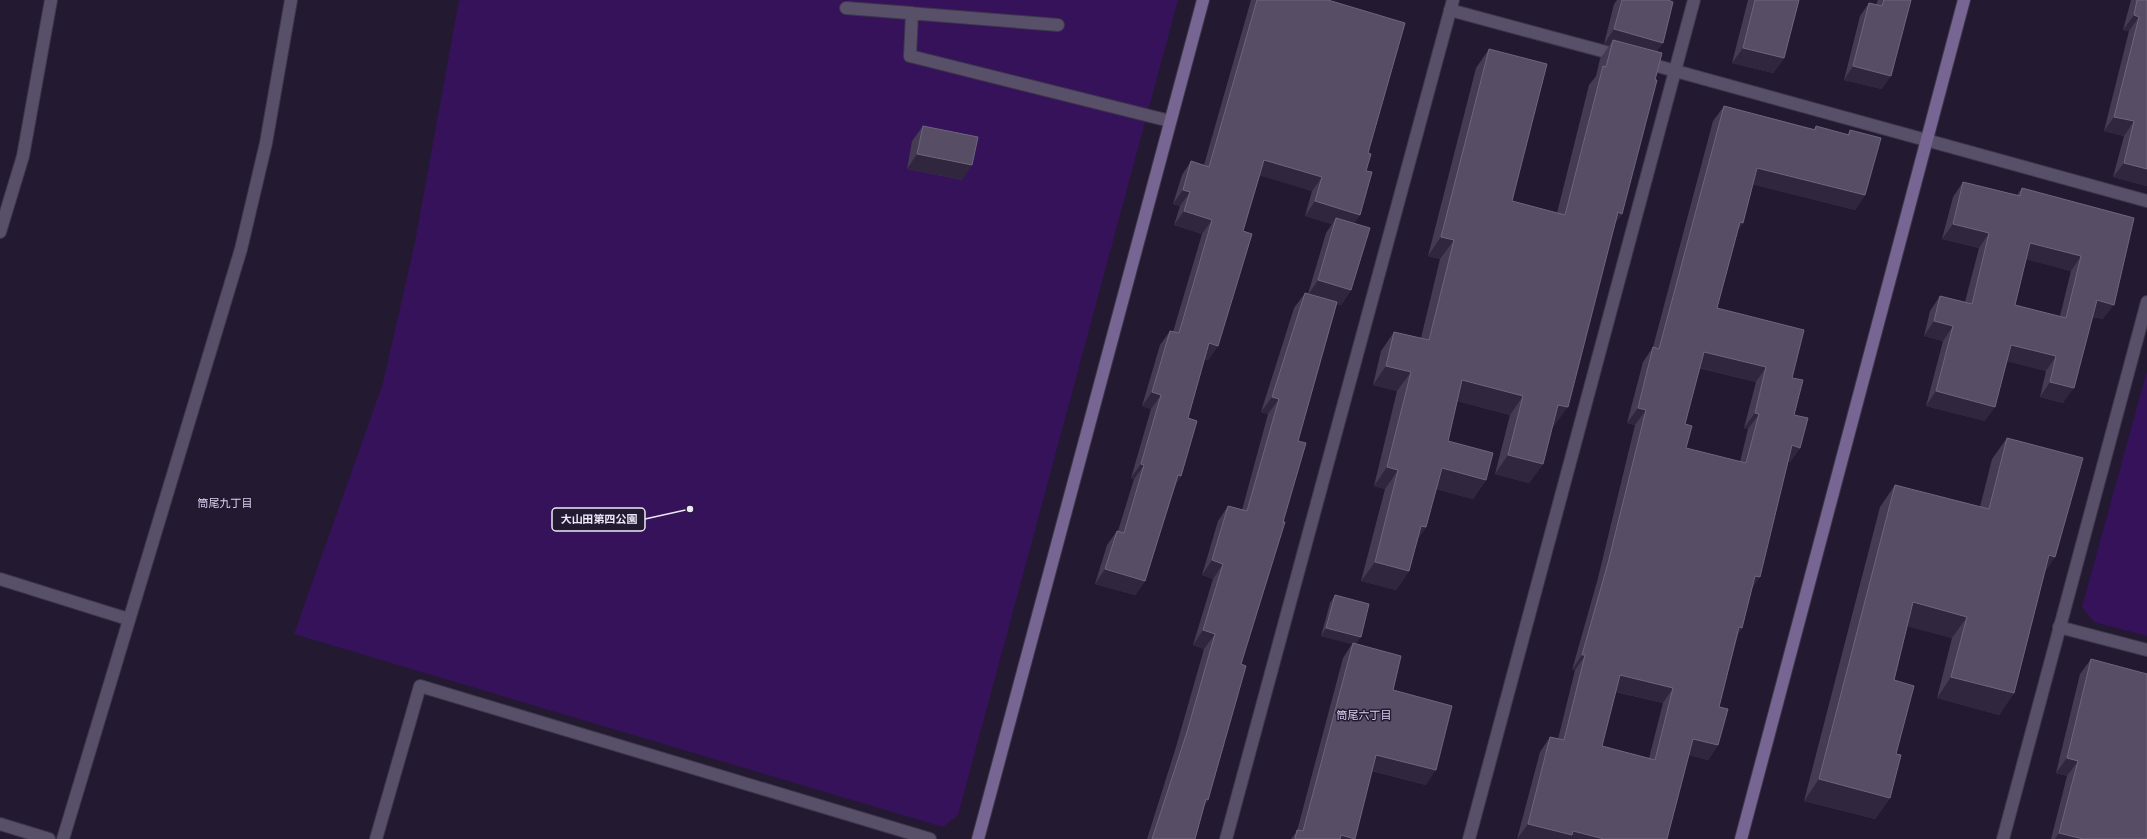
<svg xmlns="http://www.w3.org/2000/svg" width="2147" height="839" font-family="Lora,'Noto Sans JP',serif">
	<style>
		.green { fill: #35125a }
		.lines { fill: none; stroke-linecap: round; stroke-linejoin: round }
		.lane-casing { stroke: #3e374a; stroke-width: 14 }
		.street-casing { stroke: #3e374a; stroke-width: 14 }
		.secondary-casing { stroke: #3e374a; stroke-width: 14 }
		.lane { stroke: #584f69; stroke-width: 12 }
		.street { stroke: #584f69; stroke-width: 12 }
		.secondary { stroke: #776694; stroke-width: 12 }
		.wall { fill: #453b53; fill-rule: evenodd }
		.shaded-wall { fill: #30263e }
		.building { fill: #574d65; stroke: #6e667c; fill-rule: evenodd }
		.labels { text-anchor: middle; dominant-baseline: central; stroke-width: 3; stroke-linejoin: round; paint-order: stroke }
		.neighbourhood-label { font-size: 11px; fill: #dbd0f0; stroke: #231a31 }
		.leader { fill: none; stroke: #ece7f7; stroke-width: 1.5 }
		.callout-dot { fill: #ece7f7; stroke: #231a31; stroke-width: 1.5 }
		.callout { fill: #231a31; stroke: #ece7f7; stroke-width: 1.5 }
		.callout-label { font-size: 11px; text-anchor: middle; font-weight: bold; fill: #ece7f7 }
	</style>
	<rect width="100%" height="100%" fill="#231a31"/>
	<!-- green -->
	<g class="green">
		<polygon points="459,0 1178,0 958,815 943,827 294,634 383,383 415,242"/>
		<polygon points="2147,371 2147,636 2094,622 2082,607"/>
	</g>
	<g class="lines">
		<!-- lane casing -->
		<g class="lane-casing">
			<polyline id="lane" points="1058,25 846,8 912,13 910,56 1170,121"/>
		</g>
		<!-- street casing -->
		<g class="street-casing">
			<g id="street">
				<polyline points="1450,10 1621,56"/>
				<polyline points="1643,62 2147,201"/>
				<polyline points="0,232 23,156 51,0"/>
				<polyline points="0,579 128,619"/>
				<polyline points="2059,627 2147,650"/>
				<polyline points="0,824 49,839"/>
				<polyline points="63,839 241,249 266,143 291,0"/>
				<polyline points="376,839 420,686 930,839"/>
				<polyline points="1226,839 1453,0"/>
				<polyline points="1469,839 1694,0"/>
				<polyline points="2003,839 2147,302"/>
			</g>
		</g>
		<!-- secondary casing -->
		<g class="secondary-casing">
			<g id="secondary">
				<polyline points="978,839 1203,0"/>
				<polyline points="1741,839 1964,0"/>
			</g>
		</g>
		<!-- lane -->
		<use href="#lane" class="lane"/>
		<!-- street -->
		<use href="#street" class="street"/>
		<!-- secondary -->
		<use href="#secondary" class="secondary"/>
	</g>
	<!-- wall -->
	<g class="wall">
		<polygon points="1251,0 1328,0 1368,153 1366,171 1360,215 1354,223 1351,290 1341,305 1337,304 1298,441 1241,664 1208,800 1204,806 1195,839 1147,839 1176,747 1204,649 1193,645 1213,579 1202,575 1218,521 1228,506 1242,510 1268,414 1261,412 1294,308 1305,293 1308,294 1326,233 1332,224 1305,216 1312,191 1260,175 1243,231 1218,346 1208,360 1204,359 1188,418 1181,476 1176,484 1145,581 1135,595 1095,584 1107,545 1117,531 1118,531 1134,479 1131,478 1151,409 1142,406 1160,345 1170,331 1173,332 1202,234 1174,225 1180,206 1173,204 1182,175 1191,161 1204,165"/>
		<polygon points="1617,0 1668,0 1663,43 1656,52 1622,214 1614,225 1554,426 1552,426 1543,464 1529,483 1495,474 1510,415 1457,401 1448,441 1486,480 1473,499 1436,489 1426,527 1418,539 1409,571 1396,590 1361,581 1385,489 1374,486 1397,391 1373,385 1381,351 1394,332 1421,338 1440,259 1428,256 1476,68 1489,49 1512,201 1557,213 1589,85 1596,76 1600,59 1609,46 1604,44 1614,4"/>
		<polygon points="1748,0 1799,0 1784,58 1773,73 1732,63"/>
		<polygon points="1878,0 1911,0 1882,89 1844,80 1860,16 1869,3 1876,5"/>
		<polygon points="2131,0 2147,0 2147,186 2113,177 2124,136 2104,131 2129,31 2123,30"/>
		<path d="M1724 106 1814 129 1816 126 1847 135 1850 130 1865 195 1855 210 1752 184 1743 223 1738 230 1717 308 1792 378 1794 415 1800 448 1790 462H1788L1752 589 1742 628 1738 634 1719 707 1718 745 1708 760 1689 755 1517 839 1540 752 1550 737 1558 739 1575 670H1572L1598 578 1635 425 1627 423 1643 362 1653 347 1713 121ZM1699 368 1756 382 1744 428 1748 429 1740 462 1686 448 1685 424ZM1616 692 1663 703 1649 758 1602 746Z"/>
		<polygon points="923,126 962,180 907,169 912,141"/>
		<path d="M1963 182 2017 195 2022 188 2134 218 2103 319 2093 317 2063 403 2040 397 2046 371 2007 361 1985 421 1926 406 1943 341 1924 336 1930 311 1940 296 1965 302 1979 248 1942 239 1953 197ZM2026 259 2071 271 2060 316 2015 305Z"/>
		<polygon points="2007,438 2045,572 2014,693 1999,715 1937,698 1952,638 1907,626 1894,680 1896,754 1890,798 1875,819 1804,801 1880,507 1895,485 1980,507 1992,459"/>
		<polygon points="1335,595 1356,644 1393,690 1426,785 1372,771 1355,839 1291,839 1297,831 1343,658 1352,644 1321,636 1330,603"/>
		<polygon points="2091,659 2147,839 2051,839 2067,776 2056,773 2080,674"/>
	</g>
	<!-- shaded-wall -->
	<g class="shaded-wall">
		<polygon points="2134,15 2139,17 2129,31 2123,30"/>
		<polygon points="1614,29 1663,43 1652,58 1613,40 1609,46 1604,44"/>
		<polygon points="1743,48 1784,58 1773,73 1732,63"/>
		<polygon points="1853,66 1891,76 1882,89 1844,80"/>
		<polygon points="2114,117 2134,121 2124,136 2104,131"/>
		<polygon points="917,154 972,165 962,180 907,169"/>
		<polygon points="1264,160 1322,177 1312,191 1254,174"/>
		<polygon points="2124,163 2147,169 2147,186 2113,177"/>
		<polygon points="1757,168 1865,195 1855,210 1746,183"/>
		<polygon points="1183,190 1190,192 1180,206 1173,204"/>
		<polygon points="1315,201 1360,215 1350,229 1336,218 1332,224 1305,216"/>
		<polygon points="1184,211 1212,220 1202,234 1174,225"/>
		<polygon points="1618,212 1622,214 1609,233"/>
		<polygon points="1740,222 1743,223 1732,237"/>
		<polygon points="1953,224 1989,233 1979,248 1942,239"/>
		<polygon points="1441,237 1454,240 1440,259 1428,256"/>
		<polygon points="2030,243 2081,256 2071,271 2020,258"/>
		<polygon points="1318,280 1351,290 1341,305 1308,295"/>
		<polygon points="2097,300 2114,305 2103,319 2087,315"/>
		<polygon points="1934,321 1953,326 1943,341 1924,336"/>
		<polygon points="1209,343 1218,346 1208,360 1199,358"/>
		<polygon points="2011,345 2056,356 2046,371 2001,360"/>
		<polygon points="1704,352 1766,367 1756,382 1693,366"/>
		<polygon points="1386,366 1411,372 1397,391 1373,385"/>
		<polygon points="1462,380 1523,396 1510,415 1448,399"/>
		<polygon points="2050,382 2074,388 2063,403 2040,397"/>
		<polygon points="1936,391 1995,407 1985,421 1926,406"/>
		<polygon points="1152,392 1161,395 1151,409 1142,406"/>
		<polygon points="1272,397 1279,399 1268,414 1261,412"/>
		<polygon points="1558,405 1568,407 1554,426 1545,424"/>
		<polygon points="1638,408 1646,410 1635,425 1627,423"/>
		<polygon points="1755,413 1759,414 1748,429 1744,428"/>
		<polygon points="1792,445 1800,448 1790,462 1781,460"/>
		<polygon points="1508,455 1543,464 1529,483 1495,474"/>
		<polygon points="1141,464 1144,465 1134,479 1131,478"/>
		<polygon points="1387,467 1398,470 1385,489 1374,486"/>
		<polygon points="1442,468 1486,480 1473,499 1428,487"/>
		<polygon points="1178,475 1181,476 1171,490"/>
		<polygon points="1421,526 1426,527 1412,547"/>
		<polygon points="2049,555 2055,557 2041,578"/>
		<polygon points="1212,560 1223,564 1213,579 1202,575"/>
		<polygon points="1375,562 1409,571 1396,590 1361,581"/>
		<polygon points="1105,569 1145,581 1135,595 1095,584"/>
		<polygon points="1755,576 1760,577 1750,592"/>
		<polygon points="1913,602 1967,617 1952,638 1898,624"/>
		<polygon points="1739,627 1742,628 1732,642"/>
		<polygon points="1326,628 1361,637 1355,645 1321,636"/>
		<polygon points="1203,630 1215,634 1204,649 1193,645"/>
		<polygon points="1582,655 1585,655 1575,670 1572,670"/>
		<polygon points="1620,675 1673,688 1663,703 1610,690"/>
		<polygon points="1951,677 2014,693 1999,715 1937,698"/>
		<polygon points="1693,739 1718,745 1708,760 1683,754"/>
		<polygon points="1376,755 1436,770 1426,785 1366,769"/>
		<polygon points="2067,758 2078,761 2067,776 2056,773"/>
		<polygon points="1819,779 1890,798 1875,819 1804,801"/>
		<polygon points="1206,799 1208,800 1198,815"/>
		<polygon points="1528,824 1573,831 1604,839 1517,839"/>
		<polygon points="2059,833 2083,839 2055,839"/>
		<polygon points="1341,835 1355,839 1338,839"/>
	</g>
	<!-- building -->
	<g class="building">
		<polygon points="1257,0 1328,0 1405,23 1368,153 1371,154 1366,171 1372,172 1360,215 1315,201 1322,177 1264,160 1243,231 1252,234 1218,346 1209,343 1188,418 1197,421 1181,476 1178,475 1145,581 1105,569 1117,531 1124,533 1144,465 1141,464 1161,395 1152,392 1170,331 1179,333 1212,220 1184,211 1190,192 1183,190 1191,161 1209,167"/>
		<polygon points="1622,0 1668,0 1673,2 1663,43 1614,29"/>
		<polygon points="1755,0 1799,0 1784,58 1743,48"/>
		<polygon points="1884,0 1911,0 1891,76 1853,66 1869,3 1882,6"/>
		<polygon points="2137,0 2147,0 2147,169 2124,163 2134,121 2114,117 2139,17 2134,15"/>
		<polygon points="1613,40 1662,53 1655,80 1657,80 1622,214 1618,212 1568,407 1558,405 1543,464 1508,455 1523,396 1462,380 1448,441 1493,453 1486,480 1442,468 1426,527 1421,526 1409,571 1375,562 1398,470 1387,467 1411,372 1386,366 1394,332 1429,340 1454,240 1441,237 1489,49 1547,64 1512,201 1565,215 1603,66 1606,67"/>
		<path d="M1724 106 1815 130 1816 126 1849 135 1850 130 1881 138 1865 195 1757 168 1743 223 1740 222 1717 308 1804 330 1792 378 1803 380 1794 415 1808 418 1800 448 1792 445 1760 577 1755 576 1742 628 1739 627 1719 707 1728 709 1718 745 1693 739 1667 839H1604L1573 831 1572 835 1528 824 1550 737 1564 740 1585 655H1582L1608 563 1646 410 1638 408 1653 347 1659 349ZM1704 352 1766 367 1755 413 1759 414 1746 463 1686 448 1692 426 1685 424ZM1620 675 1673 688 1655 760 1602 746Z"/>
		<polygon points="923,126 978,137 972,165 917,154"/>
		<path d="M1963 182 2020 196 2022 188 2134 218 2114 305 2097 300 2074 388 2050 382 2056 356 2011 345 1995 407 1936 391 1953 326 1934 321 1940 296 1972 304 1989 233 1953 224ZM2030 243 2081 256 2066 318 2015 305Z"/>
		<polygon points="1336,218 1370,228 1351,290 1318,280"/>
		<polygon points="1305,293 1337,302 1298,441 1306,443 1283,522 1285,522 1241,664 1246,666 1208,800 1206,799 1195,839 1152,839 1187,732 1215,634 1203,630 1223,564 1212,560 1228,506 1247,511 1279,399 1272,397"/>
		<polygon points="2007,438 2083,458 2055,557 2049,555 2014,693 1951,677 1967,617 1913,602 1894,680 1914,686 1896,754 1901,755 1890,798 1819,779 1895,485 1989,509"/>
		<polygon points="1335,595 1369,604 1361,637 1326,628"/>
		<polygon points="1353,643 1401,656 1393,690 1452,706 1436,770 1376,755 1355,839 1341,835 1340,839 1295,839 1297,830 1303,831"/>
		<polygon points="2091,659 2147,674 2147,839 2083,839 2059,833 2078,761 2067,758"/>
	</g>
	<g class="labels">
		<!-- neighbourhood labels -->
		<g class="neighbourhood-label">
			<text x="225" y="503">筒尾九丁目</text>
			<text x="1364" y="715">筒尾六丁目</text>
		</g>
	</g>
	<!-- callouts -->
	<path class="leader" d="M690 509L645 519"/>
	<circle class="callout-dot" cx="690" cy="509" r="4"/>
	<rect class="callout" x="552" y="508" width="93" height="23" rx="4"/>
	<g class="callout-label">
		<text x="599" y="523">大山田第四公園</text>
	</g>
</svg>
